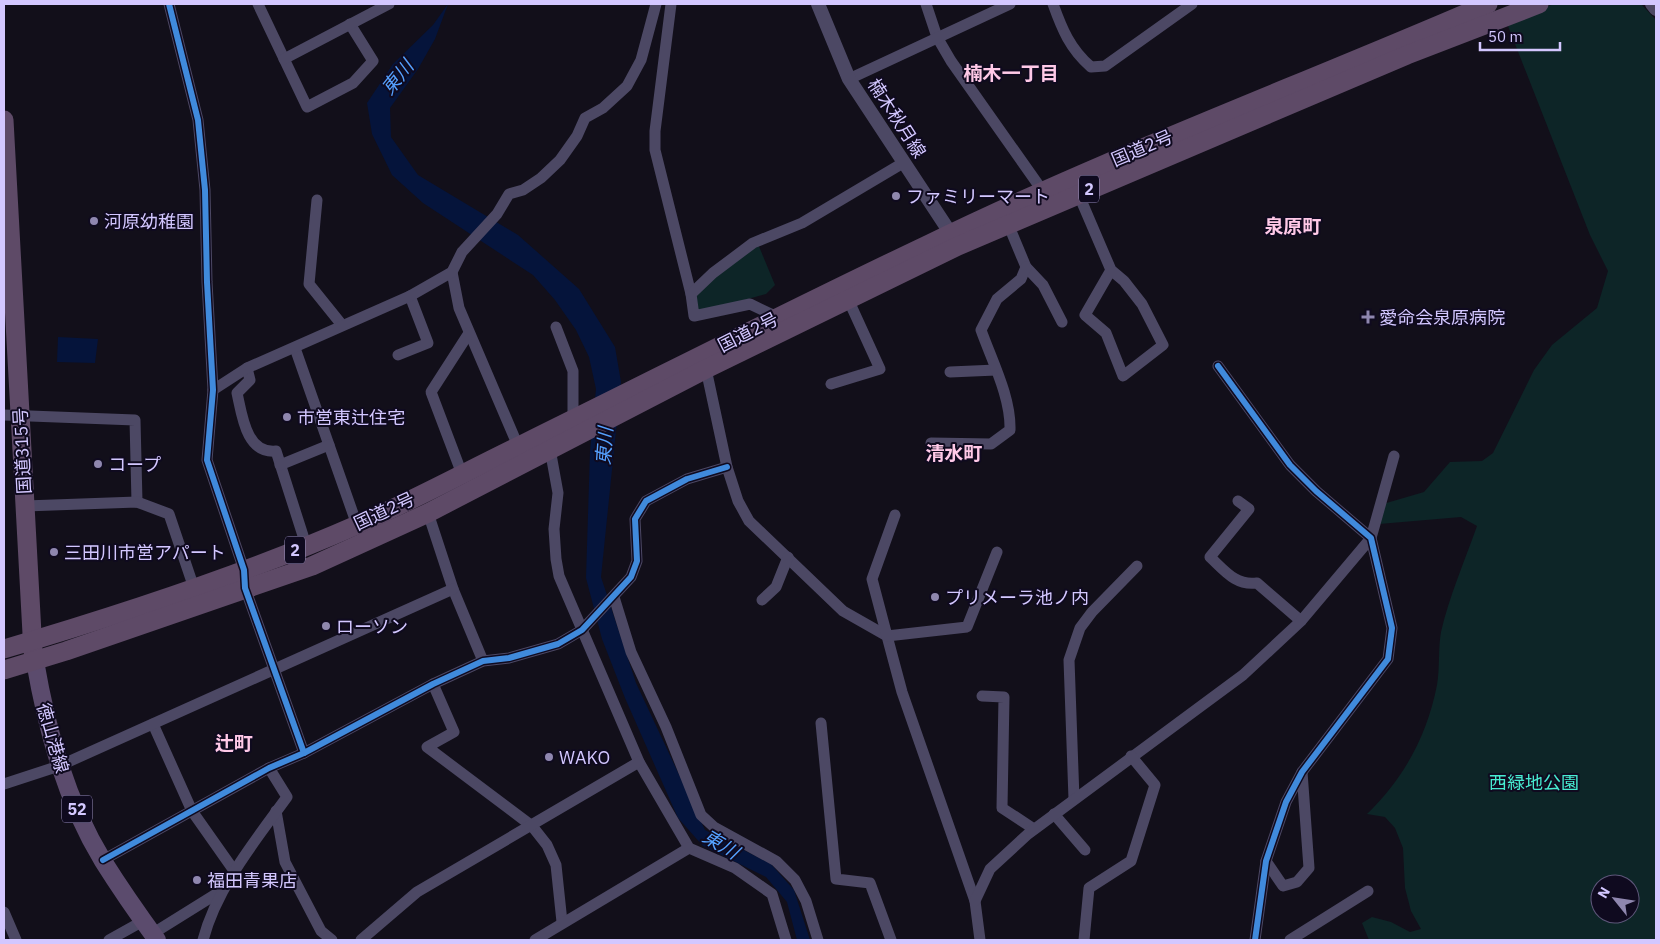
<svg xmlns="http://www.w3.org/2000/svg" width="1660" height="944" font-family="'IBM Plex Sans','Noto Sans JP',sans-serif">
	<style>
		.green { fill: #0d2527; fill-rule: evenodd }
		.water { fill: #05143b }
		.lines { fill: none; stroke-linecap: round; stroke-linejoin: round }
		.minor { stroke: #4c4864; stroke-width: 11 }
		.tertiary { stroke: #4c4864; stroke-width: 14 }
		.primary { stroke: #5b4b6d; stroke-width: 18 }
		.trunk { stroke: #5e4a67; stroke-width: 19 }
		.cycleway-casing { stroke: #0f0a1f; stroke-width: 9 }
		.cycleway { stroke: #408adc; stroke-width: 6 }
		.poi-dot { fill: #8f87af; stroke: #0f0a1f; stroke-width: 2 }
		.labels { text-anchor: middle; dominant-baseline: central; stroke-width: 4; stroke-linejoin: round; paint-order: stroke }
		.shield { fill: #0f0a1f; stroke: #988ebc; stroke-width: 1 }
		.shield-label { font-size: 16px; font-weight: bold; fill: #d3c7ff }
		.street-label { font-size: 18px; fill: #d3c7ff; stroke: #0f0a1f }
		.poi-label { font-size: 18px; fill: #d3c7ff; stroke: #0f0a1f; text-anchor: start }
		.park-label { font-size: 18px; fill: #47ebd1; stroke: #0f0a1f }
		.neighbourhood-label { font-size: 19px; font-weight: bold; fill: #ffc9e7; stroke: #0f0a1f }
		.water-label { font-size: 19px; font-style: italic; fill: #55a1ff; stroke: #0f0a1f }
	</style>
	<rect width="100%" height="100%" fill="#120f1a"/>
	<!-- green -->
	<g class="green">
		<path d="M1554 4H1641L1656 20V940H1369L1362 923 1372 917 1391 922 1410 932 1421 929 1411 911 1405 888 1403 848 1395 828 1385 817 1367 814C1404 778 1427 736 1437 685 1440 668 1438 649 1441 632 1449 597 1465 560 1477 526L1461 517 1379 524 1383 504 1424 492 1450 462 1482 461 1493 453 1534 370 1552 345 1597 308 1608 271 1590 235 1506 21ZM1600 884H1630V914H1600Z"/>
		<polygon points="758,244 775,285 766,294 697,313 694,296 713,275"/>
	</g>
	<!-- water -->
	<g class="water">
		<polygon points="448,4 435,39 418,69 390,108 391,137 418,175 518,235 579,289 615,347 621,382 601,577 636,683 705,830 771,864 794,890 810,940 797,940 787,902 766,877 703,846 678,818 625,698 602,639 586,578 590,451 596,389 589,357 576,330 555,300 533,275 423,203 392,175 372,134 367,103 393,64 433,25"/>
		<polygon points="58,337 98,339 95,363 57,362"/>
	</g>
	<g class="lines">
		<!-- minor -->
		<g class="minor">
			<polyline points="169,4 198,120 205,190 207,282 213,390 207,460 244,570 245,588 304,753"/>
			<polyline points="258,4 307,107 353,83 373,61 350,24"/>
			<polyline points="671,4 655,131 655,150 691,294 694,316 750,304 777,317"/>
			<polyline points="926,4 937,37 951,61 1042,190"/>
			<path d="M1053 4C1062 29 1070 49 1091 67L1105 66 1192 4"/>
			<polyline points="284,59 389,4"/>
			<polyline points="849,79 1010,4"/>
			<polyline points="1078,193 1111,270 1124,281 1142,304 1163,345 1123,376 1106,333 1085,315 1111,270"/>
			<polyline points="317,200 309,284 342,325"/>
			<polyline points="1008,224 1026,267 1043,285 1062,322"/>
			<polyline points="452,272 459,308 518,446"/>
			<polyline points="691,294 713,273 753,243 802,223 903,163"/>
			<polyline points="556,327 573,371 573,419 570,423"/>
			<polyline points="295,348 357,525"/>
			<polyline points="398,355 428,343 410,296"/>
			<polyline points="1218,366 1290,465 1316,491 1371,538 1392,628 1388,659 1302,772 1286,802 1266,861 1255,940"/>
			<path d="M247 368 250 380 237 393C242 415 246 454 276 451L306 545"/>
			<polyline points="706,369 727,467 738,501 749,521 843,611 887,636 902,692 975,901 980,940"/>
			<polyline points="950,372 996,370"/>
			<polyline points="831,384 880,369 848,299"/>
			<polyline points="213,390 247,368 410,296 452,272 462,252 497,214 509,194 523,190 541,178 560,160 577,136 585,118 603,108 627,86 641,60 656,4"/>
			<polyline points="4,415 135,420 137,502"/>
			<path d="M931 443 991 444 1010 430C1011 397 992 361 981 330L997 299 1021 279 1026 267"/>
			<polyline points="552,446 550,449 558,493 554,529 556,559 559,576 639,762 689,848 735,868 772,894 786,940"/>
			<polyline points="280,465 329,445"/>
			<polyline points="462,474 431,392 469,333"/>
			<path d="M1238 501 1249 509 1210 557C1225 571 1236 586 1257 583L1301 621"/>
			<polyline points="25,506 137,502 169,514 194,588"/>
			<polyline points="428,513 453,589 483,661"/>
			<polyline points="895,515 872,579 887,636 967,627 997,552"/>
			<polyline points="614,597 631,652 666,727 701,815 714,827 776,861 795,880 806,901 818,940"/>
			<polyline points="762,600 776,587 788,557"/>
			<polyline points="433,684 454,732 427,747 532,826 547,845 556,865 562,922"/>
			<polyline points="982,696 1004,697 1002,808 1034,829"/>
			<polyline points="821,723 836,879 870,883 891,940"/>
			<polyline points="153,724 192,811 235,872"/>
			<polyline points="4,784 59,766 453,589"/>
			<polyline points="1074,799 1069,660 1080,628 1092,612 1137,566"/>
			<polyline points="276,811 285,862 321,931 332,940"/>
			<polyline points="1054,814 1085,850"/>
			<polyline points="103,860 269,768 304,753 433,684 483,661 509,658 558,644 582,630 631,577 637,561 635,519 646,501 687,479 727,467"/>
			<polyline points="1266,861 1283,886 1297,882 1309,868 1302,772"/>
			<polyline points="975,901 990,869 1028,834 1243,675 1301,621 1371,538 1394,456"/>
			<polyline points="4,912 16,940"/>
			<polyline points="152,934 221,891"/>
			<polyline points="109,940 143,921"/>
			<path d="M203 940C217 887 255 841 287 797L269 768"/>
			<polyline points="361,940 417,892 639,762"/>
			<polyline points="535,940 689,848"/>
			<polyline points="1084,940 1089,888 1131,861 1155,785 1131,756"/>
			<polyline points="1290,940 1368,891"/>
		</g>
		<!-- tertiary -->
		<g class="tertiary">
			<polyline points="818,4 849,79 955,240"/>
			<polyline points="1652,4 1656,9"/>
		</g>
		<!-- primary -->
		<path class="primary" d="M35 661C47 731 66 800 103 861 120 888 138 914 157 940"/>
		<!-- trunk -->
		<g class="trunk">
			<polyline points="4,120 33,652"/>
			<path d="M4 649C123 614 243 575 357 525 414 500 469 470 525 443 659 377 792 309 927 245 1110 156 1301 85 1488 4"/>
			<polyline points="4,670 66,651 312,566 428,513 706,369 958,246 1407,55 1539,4"/>
		</g>
		<!-- cycleway casing -->
		<g class="cycleway-casing">
			<g id="cycleway">
				<polyline points="169,4 198,120 205,190 207,282 213,390 207,460 244,570 245,588 304,753"/>
				<polyline points="1218,366 1290,465 1316,491 1371,538 1392,628 1388,659 1302,772 1286,802 1266,861 1255,940"/>
				<polyline points="103,860 269,768 304,753 433,684 483,661 509,658 558,644 582,630 631,577 637,561 635,519 646,501 687,479 727,467"/>
			</g>
		</g>
		<!-- cycleway -->
		<use href="#cycleway" class="cycleway"/>
	</g>
	<!-- markers -->
	<g class="poi-dot">
		<circle cx="896" cy="196" r="5"/>
		<circle cx="94" cy="221" r="5"/>
		<path d="M1365.5 309.5h5v5h5v5h-5v5h-5v-5h-5v-5h5z"/>
		<circle cx="287" cy="417" r="5"/>
		<circle cx="98" cy="464" r="5"/>
		<circle cx="54" cy="552" r="5"/>
		<circle cx="935" cy="597" r="5"/>
		<circle cx="326" cy="626" r="5"/>
		<circle cx="549" cy="757" r="5"/>
		<circle cx="197" cy="880" r="5"/>
	</g>
	<g class="labels">
		<!-- shield labels -->
		<g class="shield">
			<rect x="1079" y="175.5" width="20" height="27" rx="4"/>
			<rect x="285" y="536.5" width="20" height="27" rx="4"/>
			<rect x="62" y="795.5" width="30" height="27" rx="4"/>
		</g>
		<g class="shield-label">
			<text x="1089" y="189">2</text>
			<text x="295" y="550">2</text>
			<text x="77" y="809">52</text>
		</g>
		<!-- street labels -->
		<g class="street-label">
			<text transform="translate(897 118) rotate(57)">楠木秋月線</text>
			<text transform="translate(1142 148) rotate(-23)">国道2号</text>
			<text transform="translate(748 332) rotate(-27)">国道2号</text>
			<text transform="translate(22 451) rotate(-93)">国道315号</text>
			<text transform="translate(384 511) rotate(-25)">国道2号</text>
			<text transform="translate(53 738) rotate(74)">徳山港線</text>
		</g>
		<!-- poi labels -->
		<g class="poi-label">
			<text x="906" y="196">ファミリーマート</text>
			<text x="104" y="221">河原幼稚園</text>
			<text x="1379" y="317">愛命会泉原病院</text>
			<text x="297" y="417">市営東辻住宅</text>
			<text x="108" y="464">コープ</text>
			<text x="64" y="552">三田川市営アパート</text>
			<text x="945" y="597">プリメーラ池ノ内</text>
			<text x="336" y="626">ローソン</text>
			<text x="559" y="757">WAKO</text>
			<text x="207" y="880">福田青果店</text>
		</g>
		<!-- park labels -->
		<g class="park-label">
			<text x="1534" y="782">西緑地公園</text>
		</g>
		<!-- neighbourhood labels -->
		<g class="neighbourhood-label">
			<text x="1011" y="73">楠木一丁目</text>
			<text x="1293" y="226">泉原町</text>
			<text x="954" y="453">清水町</text>
			<text x="234" y="743">辻町</text>
		</g>
		<!-- water labels -->
		<g class="water-label">
			<text transform="translate(397 77) rotate(-51)">東川</text>
			<text transform="translate(604 446) rotate(-86)">東川</text>
			<text transform="translate(721 844) rotate(31)">東川</text>
		</g>
	</g>
	<!-- border -->
	<rect width="1660" height="944" fill="none" stroke="#d3c7ff" stroke-width="10"/>
	<!-- north arrow -->
	<g transform="translate(1615 899) rotate(300)"><circle r="24" fill="#0f0a1f" stroke="#5d5679"/>
	<path d="M0-4L9 19L0 12L-9 19Z" fill="#8f87af"/>
	<text y="-8" font-size="14" font-weight="bold" text-anchor="middle" fill="#d3c7ff">N</text>
	</g>
	<!-- scale -->
	<path d="M1480 42v8h80v-8" fill="none" stroke="#d3c7ff" stroke-width="2.5"/>
	<text x="1488" y="42" font-size="15" fill="#d3c7ff" stroke="#0f0a1f" stroke-width="4" paint-order="stroke">50 m</text>
</svg>
